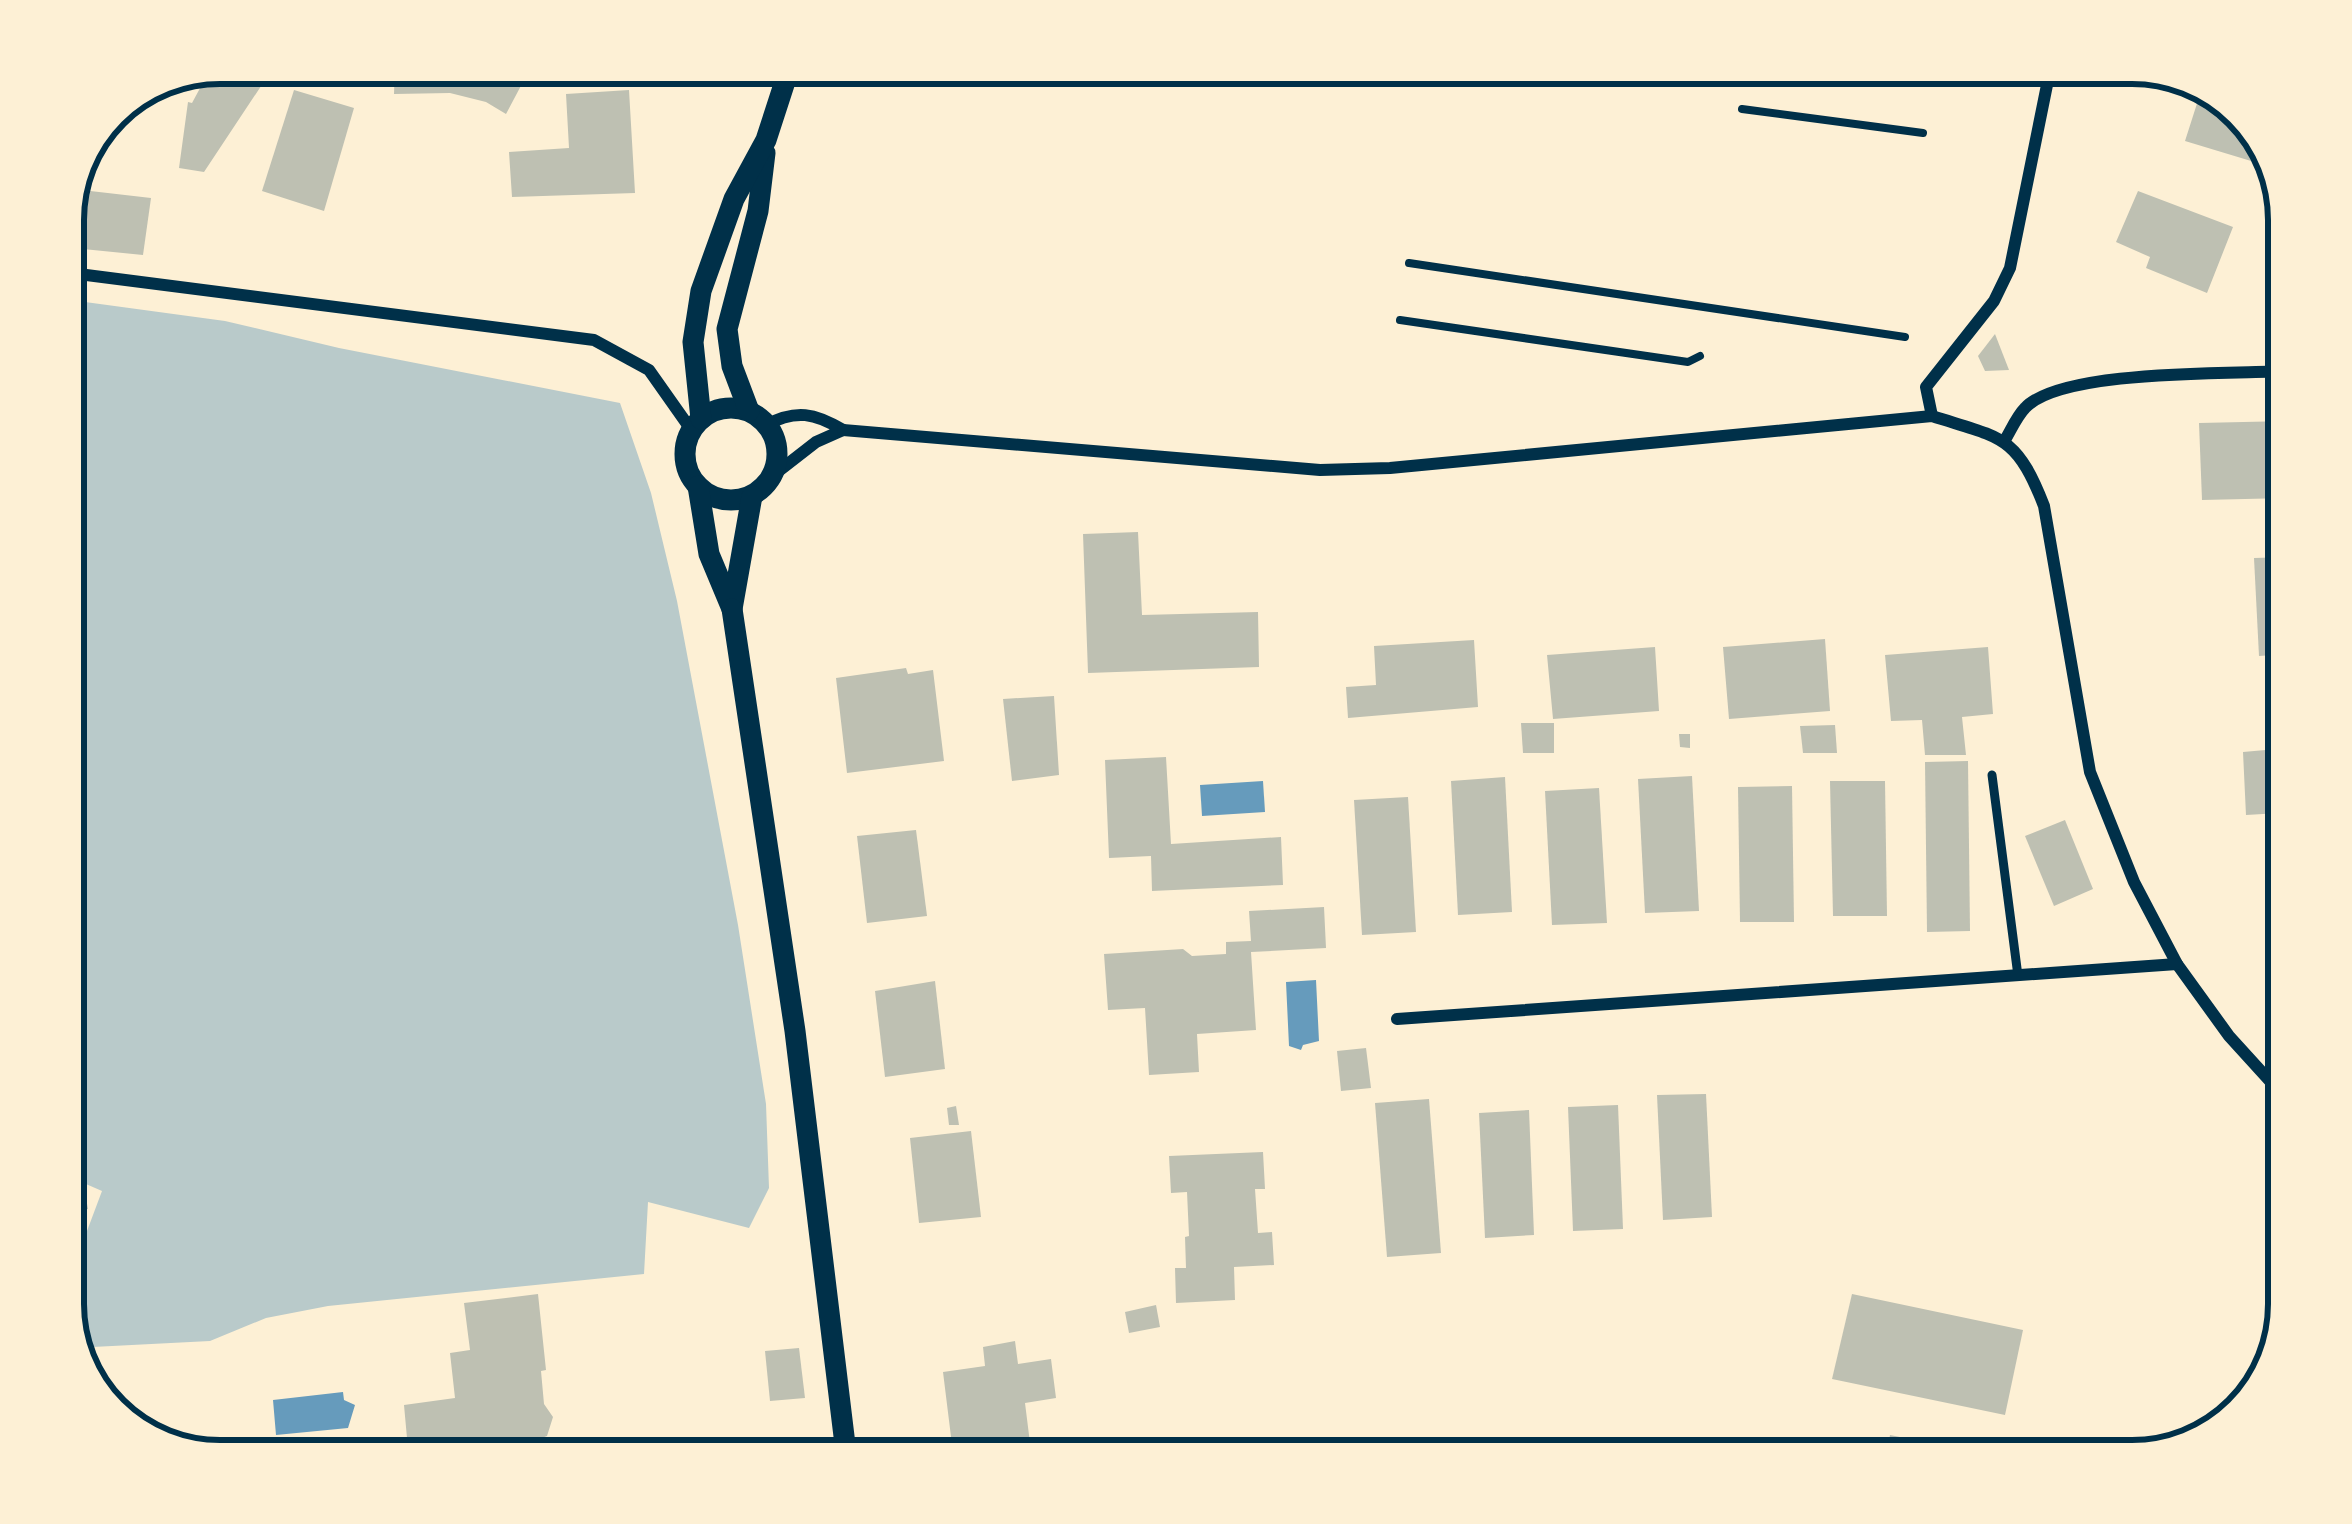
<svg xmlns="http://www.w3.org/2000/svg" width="2352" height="1524" font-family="'Roboto Condensed',sans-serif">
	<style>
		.green { fill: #b9caca }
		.water { fill: #669bbc }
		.building { fill: #bec0b2 }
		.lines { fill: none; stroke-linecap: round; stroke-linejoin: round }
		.path { stroke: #003049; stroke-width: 8 }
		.service { stroke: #003049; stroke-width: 9 }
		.minor { stroke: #003049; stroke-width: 12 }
		.tertiary { stroke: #003049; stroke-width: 21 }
		.rim { fill: none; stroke: #003049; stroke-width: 6 }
	</style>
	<rect width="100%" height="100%" fill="#fdf0d5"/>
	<!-- green -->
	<polygon class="green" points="63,299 225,321 339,348 620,403 651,493 677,601 738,925 766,1104 769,1188 749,1228 648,1202 644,1274 328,1306 266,1318 210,1341 73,1348 63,1314 63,1261 84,1239 102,1191 63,1174"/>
	<!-- water -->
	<g class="water">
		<polygon points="1263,781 1265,812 1202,816 1200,785"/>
		<polygon points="1316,980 1319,1041 1303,1045 1301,1050 1289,1046 1286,982"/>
		<polygon points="343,1392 344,1400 355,1405 348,1428 276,1435 273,1400"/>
	</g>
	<!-- building -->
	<g class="building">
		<polygon points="220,63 262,63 271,71 204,172 179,168 188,102 192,103 212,66"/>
		<polygon points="395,63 533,63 506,114 486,102 450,93 394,94"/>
		<polygon points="2213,87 2268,141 2261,164 2185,141 2201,91 2210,95"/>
		<polygon points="294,90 354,108 324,211 262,191"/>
		<polygon points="629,90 635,193 512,197 509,152 569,148 566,94"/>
		<polygon points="73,189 151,198 143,255 63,247 63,210"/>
		<polygon points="2138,191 2233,227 2207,293 2146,268 2150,257 2116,242"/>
		<polygon points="1995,334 2009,370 1985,371 1978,356"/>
		<polygon points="2289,421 2289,498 2202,500 2199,423"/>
		<polygon points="1138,532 1142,615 1258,612 1259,667 1088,673 1083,534"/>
		<polygon points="2289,557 2289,654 2259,656 2254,558"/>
		<polygon points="1825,639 1830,711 1729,719 1723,647"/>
		<polygon points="1474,640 1478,707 1348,718 1346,687 1376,685 1374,646"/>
		<polygon points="1655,647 1659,711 1553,719 1547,655"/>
		<polygon points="1988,647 1993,714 1962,717 1966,755 1925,755 1922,720 1891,721 1885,655"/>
		<polygon points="906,668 908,674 933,670 944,761 847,773 836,678"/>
		<polygon points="1054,696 1059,775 1012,781 1003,699"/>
		<polygon points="1521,723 1554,723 1554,753 1523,753"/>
		<polygon points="1835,725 1837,753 1803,753 1800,726"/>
		<polygon points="1679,734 1690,734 1690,748 1680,747"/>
		<polygon points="2289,748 2289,859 2286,859 2280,813 2246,815 2243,752"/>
		<polygon points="1166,757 1171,844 1281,837 1283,885 1152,891 1151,856 1109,858 1105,760"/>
		<polygon points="1968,761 1970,931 1927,932 1925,762"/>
		<polygon points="1692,776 1699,911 1645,913 1638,779"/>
		<polygon points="1505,777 1512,912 1458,915 1451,781"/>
		<polygon points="1830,781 1885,781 1887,916 1833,916"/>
		<polygon points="1792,786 1794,922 1740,922 1738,787"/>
		<polygon points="1599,788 1607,923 1552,925 1545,791"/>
		<polygon points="1408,797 1416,932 1362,935 1354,800"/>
		<polygon points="2065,820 2093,889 2054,906 2025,836"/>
		<polygon points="916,830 927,916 867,923 857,836"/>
		<polygon points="1324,907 1326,948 1251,952 1256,1030 1197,1034 1199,1072 1149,1075 1145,1008 1108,1010 1104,954 1183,949 1192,956 1226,954 1226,942 1251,941 1249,911"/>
		<polygon points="935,981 945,1069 885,1077 875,991"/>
		<polygon points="1366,1048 1371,1088 1341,1091 1337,1051"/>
		<polygon points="1706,1094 1712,1217 1663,1220 1657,1095"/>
		<polygon points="1429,1099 1441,1253 1387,1257 1375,1103"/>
		<polygon points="1618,1105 1623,1229 1573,1231 1568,1107"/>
		<polygon points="956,1106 959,1125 949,1125 947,1108"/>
		<polygon points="1529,1110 1534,1235 1485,1238 1479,1113"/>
		<polygon points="971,1131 981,1217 919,1223 910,1138"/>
		<polygon points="1263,1152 1265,1189 1255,1189 1258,1233 1272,1232 1274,1265 1234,1267 1235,1300 1176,1303 1175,1268 1186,1268 1185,1237 1189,1236 1187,1192 1171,1193 1169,1156"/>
		<polygon points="85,1193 88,1209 63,1214 63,1197"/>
		<polygon points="538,1294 546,1370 541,1371 544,1404 553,1417 547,1436 529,1443 518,1437 408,1449 404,1405 455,1398 450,1353 470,1350 464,1303"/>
		<polygon points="1852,1294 2023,1330 2005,1415 1832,1379"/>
		<polygon points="2271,1302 2289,1306 2273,1357 2260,1354"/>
		<polygon points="1156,1305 1160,1327 1129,1333 1125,1312"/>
		<polygon points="1015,1341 1018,1364 1051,1359 1056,1398 1025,1403 1031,1451 954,1461 943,1372 985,1366 983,1347"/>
		<polygon points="799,1348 805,1398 770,1401 765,1351"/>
		<polygon points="1890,1435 1954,1448 1951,1461 1885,1461"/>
	</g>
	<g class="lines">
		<!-- path -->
		<g class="path">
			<polyline points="1742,109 1923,133"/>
			<polyline points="1409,263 1905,337"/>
			<polyline points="1400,320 1688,362 1700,356"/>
		</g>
		<!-- service -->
		<polyline class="service" points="1992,775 2018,976"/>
		<!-- minor -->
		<g class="minor">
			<polyline points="63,272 594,340 649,370 692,431"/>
			<polyline points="1932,416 1926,387 1994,301 2010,268 2048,80"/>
			<path d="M766 425C796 409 815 413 843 430L816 442 771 477"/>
			<path d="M843 430 1320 470 1390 468 1932 416C2001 438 2016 434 2044 506L2090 772 2134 882 2177 964 2229 1036 2289 1102"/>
			<path d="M2005 440C2011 430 2017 416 2025 408 2061 369 2233 374 2289 371"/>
			<polyline points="1397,1019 2177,964"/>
		</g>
		<!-- tertiary -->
		<g class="tertiary">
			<circle cx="731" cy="454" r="46"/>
			<polyline points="749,411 732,366 727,329 758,211 765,153"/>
			<polyline points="701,419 693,342 701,291 734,199 766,140 791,63"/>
			<polyline points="698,486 709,554 732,609 752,496"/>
			<polyline points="732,609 795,1031 847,1461"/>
		</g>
	</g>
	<!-- crop -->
	<path d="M0 0H2352V1524H0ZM220 84H2132A136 136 0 0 1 2268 220V1304A136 136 0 0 1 2132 1440H220A136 136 0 0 1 84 1304V220A136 136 0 0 1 220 84Z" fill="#fdf0d5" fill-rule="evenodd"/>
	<path class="rim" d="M220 84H2132A136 136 0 0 1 2268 220V1304A136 136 0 0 1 2132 1440H220A136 136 0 0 1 84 1304V220A136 136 0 0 1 220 84Z"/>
</svg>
